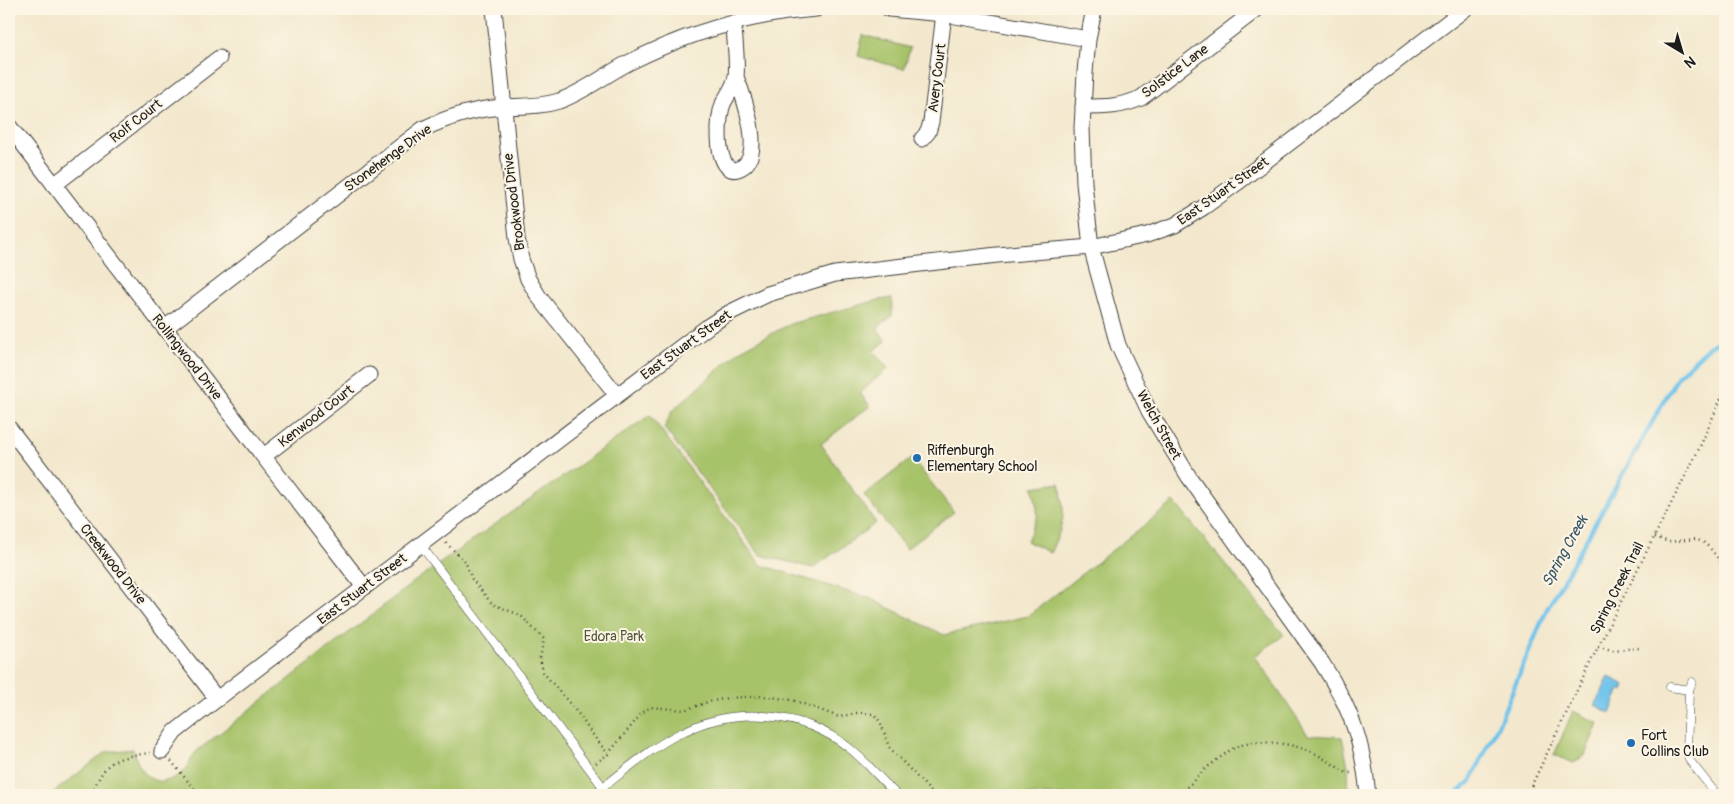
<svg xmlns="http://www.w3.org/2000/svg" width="1734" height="804" font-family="Pangolin,sans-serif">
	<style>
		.green { fill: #a7c36a; stroke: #627043 }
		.water { fill: #6ec3eb; stroke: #457084 }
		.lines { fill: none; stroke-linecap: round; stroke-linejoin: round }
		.stream { stroke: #6ec3eb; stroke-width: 4.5 }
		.service-casing { stroke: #3c3b37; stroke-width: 9 }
		.minor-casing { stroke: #3c3b37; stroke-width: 17 }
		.path { stroke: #3c3b37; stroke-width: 2.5; stroke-dasharray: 1 4; stroke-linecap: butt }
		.service { stroke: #fff; stroke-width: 8 }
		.minor { stroke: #fff; stroke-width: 15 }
		.poi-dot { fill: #1f6fb2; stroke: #fcf5e5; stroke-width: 2 }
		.labels { text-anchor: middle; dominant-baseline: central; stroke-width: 4; stroke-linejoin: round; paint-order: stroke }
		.street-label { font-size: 14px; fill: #1c1c1c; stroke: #fcf5e5 }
		.poi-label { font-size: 14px; fill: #1c1c1c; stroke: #fcf5e5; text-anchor: start }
		.park-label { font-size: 14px; fill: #4d5637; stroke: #fcf5e5 }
		.water-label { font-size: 15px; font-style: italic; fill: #395664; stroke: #fcf5e5 }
	</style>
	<rect width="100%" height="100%" fill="#fcf5e5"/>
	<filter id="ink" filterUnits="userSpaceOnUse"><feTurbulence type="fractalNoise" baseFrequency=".02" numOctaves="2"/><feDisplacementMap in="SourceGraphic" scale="10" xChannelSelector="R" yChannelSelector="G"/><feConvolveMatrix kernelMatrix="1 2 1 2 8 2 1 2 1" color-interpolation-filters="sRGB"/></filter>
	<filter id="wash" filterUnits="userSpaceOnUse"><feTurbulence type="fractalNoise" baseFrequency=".0096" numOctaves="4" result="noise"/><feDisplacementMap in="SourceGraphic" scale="20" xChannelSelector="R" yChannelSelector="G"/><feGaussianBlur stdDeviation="1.12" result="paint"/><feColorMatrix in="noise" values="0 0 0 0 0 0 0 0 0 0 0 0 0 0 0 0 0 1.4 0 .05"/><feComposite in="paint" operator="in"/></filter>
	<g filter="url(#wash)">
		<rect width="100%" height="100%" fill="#f3e8cd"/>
		<!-- green -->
		<g class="green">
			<polygon points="863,35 910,48 904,69 858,56"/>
			<polygon points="892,298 892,316 877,328 886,341 873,351 888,368 860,393 870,406 821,444 876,523 813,568 760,555 664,428 672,411 739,351 790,324 874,301"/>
			<path d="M650 415 761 565 869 598 944 635 1028 616 1174 502 1284 635 1255 656 1308 735 1342 737 1348 766 1349 795H50L106 752 133 749C140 777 158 793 184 771 189 766 191 756 197 751L419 578Z"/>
			<polygon points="912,458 954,512 906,549 864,495"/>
			<path d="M1060 483C1065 517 1065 522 1050 553L1027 541 1038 515 1033 487Z"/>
			<polygon points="1573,711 1598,723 1585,755 1574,763 1554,755"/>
		</g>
		<!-- water -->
		<polygon class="water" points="1609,677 1625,685 1623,691 1620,689 1610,713 1595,705"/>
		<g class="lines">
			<!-- stream -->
			<polyline class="stream" points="1455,795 1470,782 1499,723 1546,611 1678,376 1709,347 1725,338"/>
		</g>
	</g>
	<g filter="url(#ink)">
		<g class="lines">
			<!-- service casing -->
			<g class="service-casing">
				<g id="service">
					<polyline points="420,544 603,787"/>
					<polyline points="1692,682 1689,690 1687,753 1690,761 1717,795"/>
					<polyline points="1670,687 1689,690"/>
					<path d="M593 795C620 775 652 746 683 732 736 706 801 711 848 747 866 761 881 780 897 795"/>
				</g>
			</g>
			<!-- minor casing -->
			<g class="minor-casing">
				<g id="minor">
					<polyline points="494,9 517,238 521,259 528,279 539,297 617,395"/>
					<polyline points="889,9 944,14 1088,39"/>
					<path d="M1094 9 1088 39 1085 73 1082 128 1084 183 1091 247 1118 345 1149 411 1189 477 1322 663C1351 709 1363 741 1368 795"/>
					<path d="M734 23C734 37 738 63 736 76 735 86 727 95 723 104 718 117 715 162 731 169 736 171 741 168 745 165 762 148 744 97 736 77"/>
					<path d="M1083 107C1106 107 1120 107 1141 98L1257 9"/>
					<polyline points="9,126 364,587"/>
					<polyline points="922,139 928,132 931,122 944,14"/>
					<polyline points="54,185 219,58"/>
					<path d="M165 328 423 129C448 117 474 109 503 107 522 106 540 107 559 101 584 92 605 75 628 63 687 33 751 14 816 9"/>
					<polyline points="9,428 217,699"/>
					<polyline points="264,456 369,375"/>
					<polyline points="162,751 175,732 217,699 710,325 729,313 768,294 835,274 997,255 1091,247 1147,235 1175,225 1204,207 1237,183 1465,9"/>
				</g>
			</g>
			<!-- path -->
			<g class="path">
				<polyline points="1655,537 1669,542 1695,539 1703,542 1710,548 1725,568"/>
				<polyline points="446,543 465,561 472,579 492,604 520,615 544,639 540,658 543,672 581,717 589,730 608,754 642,713 650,707 684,710 708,702 728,698 763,696 793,700 839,717 856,713 874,714 881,723 889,747 934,795"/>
				<polyline points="1598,647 1613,650 1640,648"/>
				<polyline points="171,761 196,791 197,795"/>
				<polyline points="596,763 608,754"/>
				<path d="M87 795C97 785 98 778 105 769 115 756 136 755 150 753"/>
				<path d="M1174 795C1189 789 1196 776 1209 766 1217 760 1225 753 1234 748 1254 738 1290 743 1310 751 1323 757 1335 766 1347 773H1352"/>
				<polyline points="1527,795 1598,647 1699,449 1725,389"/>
			</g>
			<!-- service -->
			<use href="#service" class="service"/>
			<!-- minor -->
			<use href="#minor" class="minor"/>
		</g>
	</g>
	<!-- markers -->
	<g class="poi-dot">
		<circle cx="917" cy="458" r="5"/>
		<circle cx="1631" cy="743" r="5"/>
	</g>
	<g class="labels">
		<!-- street labels -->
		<g class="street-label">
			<text transform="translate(1175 71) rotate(-37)">Solstice Lane</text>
			<text transform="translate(937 78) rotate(-83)">Avery Court</text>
			<text transform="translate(136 121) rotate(-38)">Rolf Court</text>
			<text transform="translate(388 158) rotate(-36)">Stonehenge Drive</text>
			<text transform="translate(1223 191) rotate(-35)">East Stuart Street</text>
			<text transform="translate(514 202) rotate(-97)">Brookwood Drive</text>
			<text transform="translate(686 345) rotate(-36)">East Stuart Street</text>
			<text transform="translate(187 357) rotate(52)">Rollingwood Drive</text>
			<text transform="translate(316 416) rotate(-38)">Kenwood Court</text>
			<text transform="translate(1159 425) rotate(61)">Welch Street</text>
			<text transform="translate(113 564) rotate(52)">Creekwood Drive</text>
			<text transform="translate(1617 588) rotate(-63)">Spring Creek Trail</text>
			<text transform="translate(362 589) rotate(-37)">East Stuart Street</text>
		</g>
		<!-- poi labels -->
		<g class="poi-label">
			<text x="927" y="450">Riffenburgh<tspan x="927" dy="16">Elementary School</tspan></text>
			<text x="1641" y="735">Fort<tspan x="1641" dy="16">Collins Club</tspan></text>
		</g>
		<!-- park labels -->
		<g class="park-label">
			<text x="614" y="636">Edora Park</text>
		</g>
		<!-- water labels -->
		<g class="water-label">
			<text transform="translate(1565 551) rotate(-61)">Spring Creek</text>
		</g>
	</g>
	<!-- margin -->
	<rect width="1734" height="804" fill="none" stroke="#fcf5e5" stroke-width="30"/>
	<!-- north arrow -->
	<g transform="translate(1682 52) rotate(142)" stroke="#fcf5e5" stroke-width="4" paint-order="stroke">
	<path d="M0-4L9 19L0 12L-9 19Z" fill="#1c1c1c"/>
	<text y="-8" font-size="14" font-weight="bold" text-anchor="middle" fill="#1c1c1c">N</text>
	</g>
</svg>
